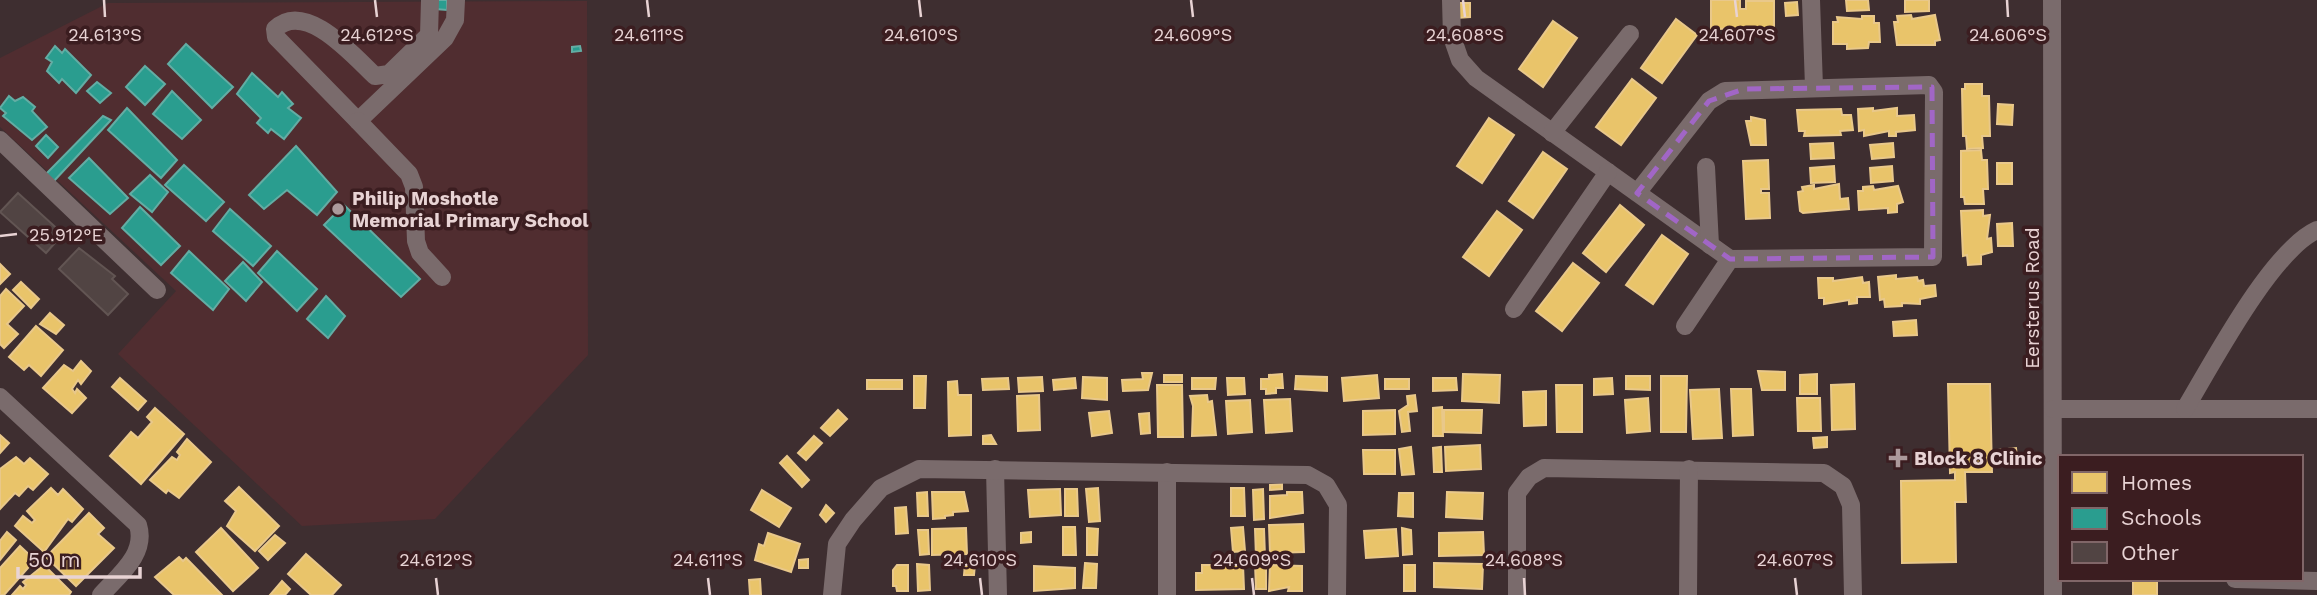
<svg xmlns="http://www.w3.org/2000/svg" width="2317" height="595" font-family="'Work Sans',sans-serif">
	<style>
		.built { fill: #502d30 }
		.homes { fill: #e9c46a; stroke: #e9c88a; stroke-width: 2 }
		.schools { fill: #2a9d8f; stroke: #63ada4; stroke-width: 2 }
		.building { fill: #514443; stroke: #625553; stroke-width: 2 }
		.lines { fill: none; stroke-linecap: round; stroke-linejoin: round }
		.minor { stroke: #7a6b6c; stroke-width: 18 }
		.marked { fill: none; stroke: #a166c6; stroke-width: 5; stroke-dasharray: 14 9; stroke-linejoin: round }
		.ticks { fill: none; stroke: #e8d3d4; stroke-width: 2.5 }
		.poi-dot { fill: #ac999b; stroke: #3b1d20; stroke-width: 2.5 }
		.labels { text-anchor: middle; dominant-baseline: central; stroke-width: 7; stroke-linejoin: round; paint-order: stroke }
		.poi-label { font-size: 19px; font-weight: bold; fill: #e8d3d4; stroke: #3b1d20; text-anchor: start }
		.street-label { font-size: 19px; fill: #e8d3d4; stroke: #3b1d20 }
		.ticks-label { font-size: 18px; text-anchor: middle; fill: #e8d3d4; stroke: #3b1d20; stroke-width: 7; stroke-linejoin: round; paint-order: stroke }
	</style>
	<rect width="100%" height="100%" fill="#3e2e30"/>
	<!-- built -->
	<polygon class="built" points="587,1 588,355 435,519 302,526 118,354 176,291 0,127 0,58 108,3"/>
	<!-- homes -->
	<g class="homes">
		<polygon points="1711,0 1740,0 1740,9 1746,9 1746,1 1774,1 1774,28 1711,29"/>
		<polygon points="1846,0 1868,0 1869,10 1847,11"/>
		<polygon points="1905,0 1929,0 1929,11 1905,12"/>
		<polygon points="1797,2 1798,15 1786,16 1785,3"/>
		<polygon points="1457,3 1470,3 1470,17 1457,18"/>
		<polygon points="1911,15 1912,19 1935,15 1940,40 1935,41 1935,45 1897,45 1894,22 1898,22 1897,16"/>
		<polygon points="1862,16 1874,16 1874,23 1879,23 1880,42 1869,42 1868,48 1847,49 1847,44 1833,44 1833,22 1838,22 1837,17 1862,19"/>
		<polygon points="1676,19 1697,35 1662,83 1641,68"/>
		<polygon points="1553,21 1577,38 1543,87 1519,69"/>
		<polygon points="1632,79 1656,98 1621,145 1596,127"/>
		<polygon points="1965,84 1982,84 1982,96 1989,96 1990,136 1982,136 1983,148 1967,149 1966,136 1963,136 1962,89 1965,89"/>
		<polygon points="1998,104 2013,105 2012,125 1997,124"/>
		<polygon points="1873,108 1873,111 1897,108 1897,116 1914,115 1915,130 1896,132 1896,136 1889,136 1889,131 1864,136 1864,130 1859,131 1858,109"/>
		<polygon points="1841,109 1842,115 1851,115 1853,130 1840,131 1841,135 1804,136 1805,131 1799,131 1797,110"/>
		<polygon points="1751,117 1765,120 1766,145 1751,145 1746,121 1751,121"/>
		<polygon points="1489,118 1514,135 1482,183 1457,166"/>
		<polygon points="1833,143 1834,158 1811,159 1810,144"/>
		<polygon points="1893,143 1894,157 1872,159 1870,145"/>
		<polygon points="1981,150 1982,160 1987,160 1988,189 1983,189 1984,204 1965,204 1964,197 1961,197 1961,151"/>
		<polygon points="1543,152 1567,169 1533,218 1509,201"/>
		<polygon points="1768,160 1769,189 1761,189 1761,193 1769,193 1770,218 1746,219 1743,161"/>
		<rect x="1997" y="163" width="15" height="21"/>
		<polygon points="1834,166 1835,182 1811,183 1810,168"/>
		<polygon points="1892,166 1893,181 1871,183 1870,168"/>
		<polygon points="1839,184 1840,199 1848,198 1849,209 1803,213 1800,211 1798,192 1803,191 1802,187 1814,185 1814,189"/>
		<polygon points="1873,186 1874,190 1898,186 1903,202 1897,204 1897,212 1888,213 1888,208 1859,210 1858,191 1863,191 1863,187"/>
		<polygon points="1620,205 1644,225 1606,272 1583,253"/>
		<polygon points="1983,210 1983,216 1990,215 1987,239 1991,238 1992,252 1981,255 1981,264 1968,265 1967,255 1963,256 1961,211"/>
		<polygon points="1497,211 1522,230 1489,276 1463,257"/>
		<polygon points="2012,223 2013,246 1998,246 1997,224"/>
		<polygon points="1662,235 1688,254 1653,304 1626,285"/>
		<polygon points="1573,263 1599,283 1562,331 1536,311"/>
		<polygon points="0,264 10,274 0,284"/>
		<polygon points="1896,275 1896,279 1917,277 1918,281 1923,280 1924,286 1935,285 1936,296 1920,299 1920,304 1902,303 1902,306 1885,307 1884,299 1880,300 1878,277"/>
		<polygon points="1862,277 1863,283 1869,282 1870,297 1857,297 1857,303 1849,304 1849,300 1824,304 1824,298 1819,298 1818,278 1833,278 1833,281"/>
		<polygon points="21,282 39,299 31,308 13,290"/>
		<polygon points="6,289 24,306 7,324 18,334 4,348 0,344 0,296"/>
		<polygon points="50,313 64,325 56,334 40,324"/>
		<polygon points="1916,320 1917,335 1894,336 1893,322"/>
		<polygon points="36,326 63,350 41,376 29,365 24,370 9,357"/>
		<polygon points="81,361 91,371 81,384 78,380 72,389 75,393 77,389 86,398 72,413 43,388 64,365 73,371"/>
		<polygon points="1758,371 1785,372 1785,390 1762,390"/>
		<polygon points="1142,373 1152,373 1148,390 1123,391 1122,380 1143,379"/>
		<polygon points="1282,374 1283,388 1276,388 1276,393 1266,394 1266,389 1261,389 1261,379 1269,379 1269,375"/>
		<polygon points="1463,374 1500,375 1499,403 1462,401"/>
		<polygon points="1817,374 1817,394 1800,394 1800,375"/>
		<rect x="1164" y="375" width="18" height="7"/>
		<polygon points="1377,375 1379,398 1344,401 1342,378"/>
		<polygon points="914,376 926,376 925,408 914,408"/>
		<polygon points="1296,376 1327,377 1327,391 1295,389"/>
		<polygon points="1626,376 1650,376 1650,390 1626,389"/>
		<polygon points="1661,376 1687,376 1686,432 1661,432"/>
		<polygon points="1042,377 1043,391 1019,392 1018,378"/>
		<polygon points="1083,377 1107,378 1107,400 1082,398"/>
		<polygon points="120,378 146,401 138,410 112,387"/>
		<polygon points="1008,378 1009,389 983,390 982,379"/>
		<polygon points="1075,378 1076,388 1054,390 1053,380"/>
		<polygon points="1192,378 1216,378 1215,389 1192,389"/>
		<polygon points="1227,378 1244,378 1245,394 1228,395"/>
		<polygon points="1433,378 1456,378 1457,390 1433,391"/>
		<polygon points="1612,378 1613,394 1594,395 1594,379"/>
		<rect x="1385" y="379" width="24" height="10"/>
		<rect x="867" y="380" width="35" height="9"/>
		<polygon points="957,381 958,395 971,395 971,435 949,436 948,382"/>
		<polygon points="1854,384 1855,429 1832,430 1831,385"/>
		<polygon points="1948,384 1990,384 1992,472 1965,472 1966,502 1955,502 1956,562 1902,563 1901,481 1955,480 1955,472 1950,473"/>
		<polygon points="1157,385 1182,385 1183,437 1158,437"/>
		<polygon points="1556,385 1582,385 1582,432 1557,432"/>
		<polygon points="1719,389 1722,438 1693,439 1690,390"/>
		<polygon points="1731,389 1751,389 1753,435 1733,436"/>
		<polygon points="1546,391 1546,425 1524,426 1523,392"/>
		<polygon points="1039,395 1040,430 1018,431 1017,396"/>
		<polygon points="1207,395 1208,402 1212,401 1216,435 1192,436 1193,406 1190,396"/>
		<polygon points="1415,395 1417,411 1408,412 1410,431 1402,432 1399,411 1408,405 1407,396"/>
		<polygon points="1648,398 1650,431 1627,433 1625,400"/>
		<polygon points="1797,398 1820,398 1821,431 1798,431"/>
		<polygon points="1290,399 1292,431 1266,433 1264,400"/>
		<polygon points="1250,400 1252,432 1228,434 1226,401"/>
		<polygon points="1442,407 1443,436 1433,436 1433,408"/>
		<polygon points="155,408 184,434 141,484 110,456 131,432 138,438 152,422 147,417"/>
		<polygon points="838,410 847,419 830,436 821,428"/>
		<polygon points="1395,410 1395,434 1363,435 1363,411"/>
		<polygon points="1444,410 1482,410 1481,433 1444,432"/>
		<polygon points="1109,411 1112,433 1092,436 1089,413"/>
		<polygon points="1149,413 1150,433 1141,434 1139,414"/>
		<polygon points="0,435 9,443 0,453"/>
		<polygon points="991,435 996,444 983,444 983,436"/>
		<polygon points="814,436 822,443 806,460 798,453"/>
		<polygon points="1827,437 1827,447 1814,448 1813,438"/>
		<polygon points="187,439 211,462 179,498 168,490 166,493 150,480 172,457 177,460 180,455 177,452"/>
		<polygon points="1480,445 1481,469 1446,471 1445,447"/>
		<polygon points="1411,447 1414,474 1402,475 1399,449"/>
		<polygon points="1441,447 1442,472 1434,472 1433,448"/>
		<polygon points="2016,448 2017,457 2000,459 1999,450"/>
		<polygon points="1363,450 1395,450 1395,474 1364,474"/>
		<polygon points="787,456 809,480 802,487 780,463"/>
		<polygon points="16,457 24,464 30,458 48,474 33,490 28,486 19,496 15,493 0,509 0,469"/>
		<polygon points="1282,484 1282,489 1270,490 1270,485"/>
		<polygon points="239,487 279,526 255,551 227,526 236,511 225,501"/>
		<polygon points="51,488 58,495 63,489 83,509 72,522 68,519 44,552 15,526 23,516 32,523 35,520 27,511"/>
		<polygon points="1098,488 1100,521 1089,522 1086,489"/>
		<polygon points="1231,488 1244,488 1245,516 1231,516"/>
		<polygon points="1060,489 1061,515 1030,517 1028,490"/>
		<polygon points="1065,489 1077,489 1078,516 1065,516"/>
		<polygon points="1263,489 1264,519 1254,520 1253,490"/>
		<polygon points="762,490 791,508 779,527 751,510"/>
		<polygon points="927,492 928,516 918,516 917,493"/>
		<polygon points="932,492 964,492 968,511 953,512 953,515 945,516 945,518 933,519"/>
		<polygon points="1287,492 1302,492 1303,513 1270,518 1270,496 1287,495"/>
		<polygon points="1447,492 1483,493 1482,519 1446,517"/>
		<polygon points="1399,493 1413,493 1413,517 1398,516"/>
		<polygon points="826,505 834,513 826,522 820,515"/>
		<polygon points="906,507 908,533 896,534 895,508"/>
		<polygon points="89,513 104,528 98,534 114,548 76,586 46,557"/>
		<polygon points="1303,524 1304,552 1270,553 1269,525"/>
		<polygon points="1063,527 1075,527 1076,555 1063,555"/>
		<polygon points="1243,527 1245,551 1233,552 1231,528"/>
		<polygon points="221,528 258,568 233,591 196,552"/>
		<polygon points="966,528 967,554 932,555 932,529"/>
		<polygon points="1087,528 1098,529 1097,555 1087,555"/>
		<polygon points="1402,528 1411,530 1412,554 1403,555"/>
		<polygon points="1255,529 1264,529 1265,557 1256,557"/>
		<polygon points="1396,529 1398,556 1366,558 1364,531"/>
		<polygon points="918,530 928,530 929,554 920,555"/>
		<polygon points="7,532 16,540 0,560 0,541"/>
		<polygon points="1031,532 1031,542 1021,543 1021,533"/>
		<polygon points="1483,532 1484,555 1439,556 1439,533"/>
		<polygon points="768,533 800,544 791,572 755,560 759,544 764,546"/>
		<polygon points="275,535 285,543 268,560 259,551"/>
		<polygon points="20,546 35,560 4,595 0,595 0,568"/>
		<polygon points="306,554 341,585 332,595 311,595 288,574"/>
		<polygon points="179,557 183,561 186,558 222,595 174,595 155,577"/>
		<polygon points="808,559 808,568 799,568 799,560"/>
		<polygon points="1085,563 1097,564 1096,588 1083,588"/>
		<polygon points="1434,563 1483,564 1482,589 1434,587"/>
		<polygon points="917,564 929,565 930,590 918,591"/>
		<polygon points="965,564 975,564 974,575 964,575"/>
		<polygon points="1255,564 1266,564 1266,589 1256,589"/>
		<polygon points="44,565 71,592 69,595 12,595 20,586 23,589 26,585 23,582"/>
		<polygon points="897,565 908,565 908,591 897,591 896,586 893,586 893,570"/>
		<polygon points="1202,565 1243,565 1244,589 1196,590 1196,573 1202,573"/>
		<polygon points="1270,565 1302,566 1302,591 1288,591 1289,587 1269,591"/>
		<rect x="1404" y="565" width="11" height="26"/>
		<polygon points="1034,566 1075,568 1075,588 1034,591"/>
		<polygon points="760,579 761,595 750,595 749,580"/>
		<rect x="2133" y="579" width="24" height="16"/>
		<polygon points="282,581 290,589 285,595 270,595"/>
	</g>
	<!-- schools -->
	<g class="schools">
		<polygon points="435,0 447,0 447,10 435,9"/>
		<polygon points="186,44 233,87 212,108 168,64"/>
		<polygon points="55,46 62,53 65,49 91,75 76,93 62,79 59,83 47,71 52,62 46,58"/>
		<polygon points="580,46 581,51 572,52 572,47"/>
		<polygon points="145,66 165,84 145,105 126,87"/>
		<polygon points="252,73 278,97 282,92 293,104 288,108 301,118 284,139 271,129 268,133 257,123 261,118 237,94"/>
		<polygon points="97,82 111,93 100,103 87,91"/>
		<polygon points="172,91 201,120 182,139 153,114"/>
		<polygon points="9,96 15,101 23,97 35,107 32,111 47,127 32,140 3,116 6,113 0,108"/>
		<polygon points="127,108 177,160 161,178 108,130"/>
		<polygon points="103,116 111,120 53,182 45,175"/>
		<polygon points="46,135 58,147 48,158 36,146"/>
		<polygon points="296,146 337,192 317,215 287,190 264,209 249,195"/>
		<polygon points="89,158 128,198 110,214 69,178"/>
		<polygon points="184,165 224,202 206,221 165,185"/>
		<polygon points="150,175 168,192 152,212 130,194"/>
		<polygon points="344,205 420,279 401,297 324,225"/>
		<polygon points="140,207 180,246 161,265 122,228"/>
		<polygon points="230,209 271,246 253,266 213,231"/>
		<polygon points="189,251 229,289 213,310 171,273"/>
		<polygon points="277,251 317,289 297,311 258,273"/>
		<polygon points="243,262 262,282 246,301 225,281"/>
		<polygon points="326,296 345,316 328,338 307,319"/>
	</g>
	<!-- building -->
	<g class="building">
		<polygon points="18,193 63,234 46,253 0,212"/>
		<polygon points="79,248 115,276 112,279 128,294 108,315 59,269"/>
	</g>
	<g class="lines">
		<!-- minor -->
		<g class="minor">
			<path d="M430 0 429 35 389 74 375 76C351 53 305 0 275 29L276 37 358 121 445 38 455 20 456 0"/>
			<polyline points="1451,0 1452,37 1460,60 1476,78 1730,259 1933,257 1934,92 1929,85 1725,91 1709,101 1637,193"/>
			<polyline points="1811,0 1814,87"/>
			<polyline points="2052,0 2053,595"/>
			<polyline points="358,121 409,174 414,187 416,241 420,253 442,277"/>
			<polyline points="1552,133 1630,34"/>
			<polyline points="0,140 157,290"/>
			<polyline points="1706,167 1710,245"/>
			<polyline points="1514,309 1608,172"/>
			<polyline points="1685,326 1730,259"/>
			<path d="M0 397 138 525C147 554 119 575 101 595"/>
			<polyline points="2053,409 2317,409"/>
			<path d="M2185 409C2212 364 2271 251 2317 230"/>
			<polyline points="995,469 998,595"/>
			<polyline points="1167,472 1167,595"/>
			<polyline points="2235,579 2317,581"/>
			<polyline points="832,595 837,544 853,520 881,488 919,469 1308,475 1326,485 1338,505 1337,595"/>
			<polyline points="1517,595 1517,493 1529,477 1544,468 1824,473 1843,486 1851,505 1853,595"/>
			<polyline points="1688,595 1689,469"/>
		</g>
	</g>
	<!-- marked area -->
	<path class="marked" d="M1932 87 1933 257 1730 259 1637 193 1709 101 1744 89Z"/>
	<!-- ticks -->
	<path class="ticks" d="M104 0 105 17M375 0 377 17M647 0 649 17M919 0 921 17M1191 0 1193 17M1463 0 1465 17M1735 0 1737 17M2007 0 2008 17M0 236 17 234M436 578 438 595M708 578 710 595M980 578 982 595M1252 578 1254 595M1524 578 1525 595M1795 578 1797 595"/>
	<!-- markers -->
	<g class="poi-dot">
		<circle cx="338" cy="209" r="7"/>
		<path d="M1894.5 447.5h7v7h7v7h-7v7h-7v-7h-7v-7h7z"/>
	</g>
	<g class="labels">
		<!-- poi labels -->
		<g class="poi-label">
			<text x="352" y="198">Philip Moshotle<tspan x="352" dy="22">Memorial Primary School</tspan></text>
			<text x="1914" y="458">Block 8 Clinic</text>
		</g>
		<!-- street labels -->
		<g class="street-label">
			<text transform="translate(2032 298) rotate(-90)">Eersterus Road</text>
		</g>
	</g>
	<g class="ticks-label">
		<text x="105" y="41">24.613°S</text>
		<text x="377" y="41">24.612°S</text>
		<text x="649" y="41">24.611°S</text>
		<text x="921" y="41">24.610°S</text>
		<text x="1193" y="41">24.609°S</text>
		<text x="1465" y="41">24.608°S</text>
		<text x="1737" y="41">24.607°S</text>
		<text x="2008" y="41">24.606°S</text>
		<text x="66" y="241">25.912°E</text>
		<text x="436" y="566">24.612°S</text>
		<text x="708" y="566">24.611°S</text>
		<text x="980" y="566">24.610°S</text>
		<text x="1252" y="566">24.609°S</text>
		<text x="1524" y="566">24.608°S</text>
		<text x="1795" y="566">24.607°S</text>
	</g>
	<!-- legend -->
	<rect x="2058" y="455" width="245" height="126" fill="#3b1d20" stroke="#806668" stroke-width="2"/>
	<rect x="2072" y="472" width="35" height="21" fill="#e9c46a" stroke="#806668" stroke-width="2"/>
	<text x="2121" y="490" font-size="21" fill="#e8d3d4">Homes</text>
	<rect x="2072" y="508" width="35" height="21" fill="#2a9d8f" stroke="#806668" stroke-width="2"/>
	<text x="2121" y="525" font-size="21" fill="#e8d3d4">Schools</text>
	<rect x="2072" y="542" width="35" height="21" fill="#514443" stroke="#806668" stroke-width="2"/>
	<text x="2121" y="560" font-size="21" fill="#e8d3d4">Other</text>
	<!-- scale -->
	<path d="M18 567v10h122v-10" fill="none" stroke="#e8d3d4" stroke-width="3.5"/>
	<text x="28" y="567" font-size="21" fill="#e8d3d4" stroke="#3b1d20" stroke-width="5" paint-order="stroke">50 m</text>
</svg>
